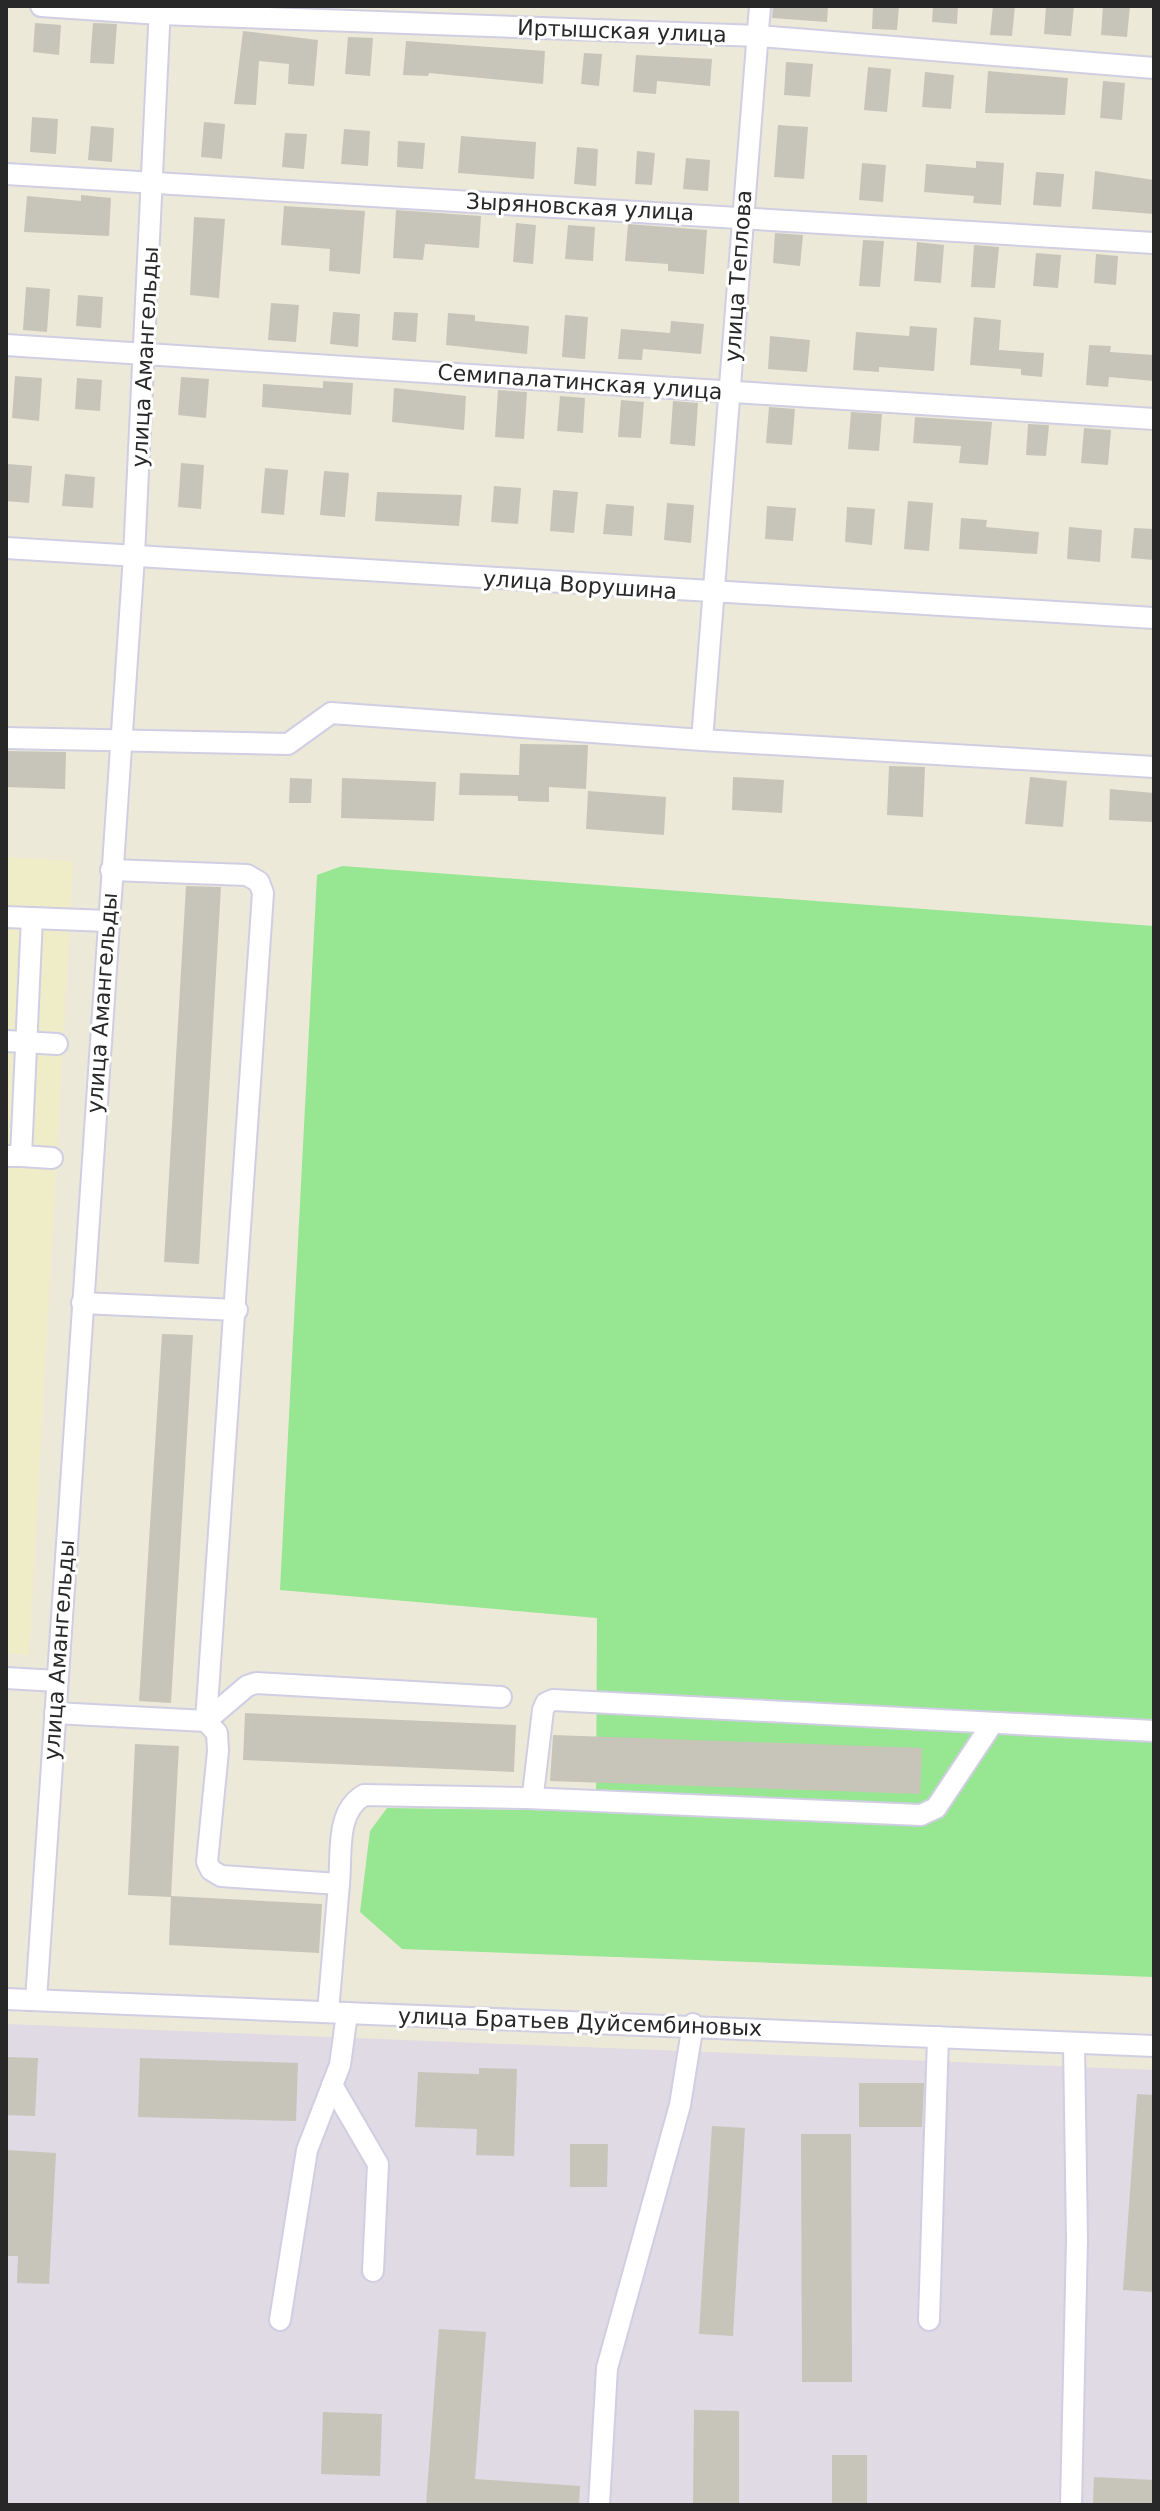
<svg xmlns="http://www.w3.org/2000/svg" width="1160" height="2511" font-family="'DejaVu Sans',sans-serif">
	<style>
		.industrial { fill: #dfdae3 }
		.education { fill: #efedc7 }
		.green { fill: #97e692 }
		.building { fill: #c7c5b9 }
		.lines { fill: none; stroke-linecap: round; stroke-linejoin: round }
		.minor-casing { stroke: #d0cee2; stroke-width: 24 }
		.minor { stroke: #fff; stroke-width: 20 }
		.labels { text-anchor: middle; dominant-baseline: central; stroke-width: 6; stroke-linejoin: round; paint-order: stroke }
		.street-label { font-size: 22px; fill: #282828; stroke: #fff }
	</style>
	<rect width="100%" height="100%" fill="#ece9d9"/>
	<!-- industrial -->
	<polygon class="industrial" points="6,2024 1154,2070 1154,2505 6,2505"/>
	<!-- education -->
	<polygon class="education" points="6,857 73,861 29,1655 6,1653"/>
	<!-- green -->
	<polygon class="green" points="342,866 1154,926 1154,1977 402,1949 360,1912 370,1831 387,1808 596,1811 597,1618 280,1590 317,875"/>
	<!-- building -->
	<g class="building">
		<polygon points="773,6 828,6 827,22 772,18"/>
		<polygon points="873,6 899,6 897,30 872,29"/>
		<polygon points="933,6 958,6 957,24 932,22"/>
		<polygon points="993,6 1015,6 1012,36 990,35"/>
		<polygon points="1046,6 1074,6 1071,36 1044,34"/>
		<polygon points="1103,6 1130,6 1127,37 1101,35"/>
		<polygon points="35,23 61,25 59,55 33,52"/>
		<polygon points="93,23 117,24 114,64 90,63"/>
		<polygon points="243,31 318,40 314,86 288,84 289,64 259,61 256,105 234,104"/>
		<polygon points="348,37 373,38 370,76 345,74"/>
		<polygon points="406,41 545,51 543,84 429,73 428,76 403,75"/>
		<polygon points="584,53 602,54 599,86 581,84"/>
		<polygon points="636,55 712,59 710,86 657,81 656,94 633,92"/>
		<polygon points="786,62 813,64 810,97 784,95"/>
		<polygon points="868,67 891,69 887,112 864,110"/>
		<polygon points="988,71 1068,78 1065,115 985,113"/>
		<polygon points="925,72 954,75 951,109 922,107"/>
		<polygon points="1103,81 1125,83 1122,120 1100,118"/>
		<polygon points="32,117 58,119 56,154 30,152"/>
		<polygon points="204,122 225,124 222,159 201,157"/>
		<polygon points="778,125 808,127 804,179 774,177"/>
		<polygon points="91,126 114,128 112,162 88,160"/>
		<polygon points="344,129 370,131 368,166 341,164"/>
		<polygon points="285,133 307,134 304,169 282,167"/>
		<polygon points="461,136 536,142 534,179 458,173"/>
		<polygon points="398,141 425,143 423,169 397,167"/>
		<polygon points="577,147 598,149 596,186 574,184"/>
		<polygon points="637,151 655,153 652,185 635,184"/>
		<polygon points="686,158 710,160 708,191 683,189"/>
		<polygon points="976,161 1004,163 1001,205 973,203 974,196 924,192 926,164 976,168"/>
		<polygon points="862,163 886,165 883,202 859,200"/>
		<polygon points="1095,171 1154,180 1154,214 1092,209"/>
		<polygon points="1036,172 1064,174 1061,207 1033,205"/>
		<polygon points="81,195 111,198 109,236 24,232 27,196 81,201"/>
		<polygon points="284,206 365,211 360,274 329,271 330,249 281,245"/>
		<polygon points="396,210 481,216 479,248 425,244 423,260 393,258"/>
		<polygon points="194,217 225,219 219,298 190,295"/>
		<polygon points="516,223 536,225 533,264 513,262"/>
		<polygon points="628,224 707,230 704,274 668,271 668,264 625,261"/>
		<polygon points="568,225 595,227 593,261 565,259"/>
		<polygon points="775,233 803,235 800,266 773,263"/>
		<polygon points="863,240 884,241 880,287 859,286"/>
		<polygon points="917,242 944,245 941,283 914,281"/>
		<polygon points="974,245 999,247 995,288 971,287"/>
		<polygon points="1036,253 1061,255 1058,288 1033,286"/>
		<polygon points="1096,254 1118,256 1116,285 1094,283"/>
		<polygon points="26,287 50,289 47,332 23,330"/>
		<polygon points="78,295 103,297 101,328 76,326"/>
		<polygon points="271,303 299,305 296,342 268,340"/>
		<polygon points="333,312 360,314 358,347 330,344"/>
		<polygon points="394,312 418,313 416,342 392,340"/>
		<polygon points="448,313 475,315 475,321 529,326 527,354 446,345"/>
		<polygon points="565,315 588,317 585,359 562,357"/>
		<polygon points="974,317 1001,320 999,350 1044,353 1042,377 1021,375 1021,369 970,365"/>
		<polygon points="671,321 704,324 701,354 643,349 642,360 618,359 621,329 670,333"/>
		<polygon points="910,326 937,328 934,371 879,367 879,372 853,370 856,332 909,336"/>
		<polygon points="770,336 810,340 807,372 768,369"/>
		<polygon points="1089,345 1111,346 1110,352 1154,355 1154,381 1109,377 1108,387 1086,385"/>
		<polygon points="15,376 42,378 39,421 12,418"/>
		<polygon points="181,377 209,379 206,418 178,415"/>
		<polygon points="77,378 102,380 100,411 75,409"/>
		<polygon points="323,381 353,383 351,415 262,407 263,384 323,388"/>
		<polygon points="394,388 466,396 464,430 392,422"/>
		<polygon points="498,390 527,392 524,439 495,437"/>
		<polygon points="560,396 585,398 583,433 557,431"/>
		<polygon points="621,400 644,402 641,438 618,437"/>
		<polygon points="673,401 698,403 695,446 670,444"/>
		<polygon points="769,407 795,409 792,445 766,443"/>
		<polygon points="851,412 882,414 879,451 848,449"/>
		<polygon points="915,417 992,422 988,465 959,463 961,446 913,443"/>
		<polygon points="1028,424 1049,425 1046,456 1026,455"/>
		<polygon points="1084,428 1111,430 1108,465 1081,463"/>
		<polygon points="181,463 204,465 201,509 178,507"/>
		<polygon points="8,464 32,466 29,503 6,501"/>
		<polygon points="265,468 288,470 284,515 261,513"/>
		<polygon points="324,471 349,473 345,517 320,515"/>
		<polygon points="65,474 95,477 93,508 62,506"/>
		<polygon points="494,486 521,488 518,524 491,522"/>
		<polygon points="553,490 578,492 574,533 550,531"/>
		<polygon points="377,492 462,495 459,526 375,521"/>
		<polygon points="908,501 933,503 929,551 904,549"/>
		<polygon points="667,503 694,505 691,543 664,540"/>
		<polygon points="606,504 634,506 632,536 603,534"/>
		<polygon points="767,506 796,508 793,541 765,539"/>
		<polygon points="847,507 875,509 872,545 845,542"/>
		<polygon points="961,518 987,520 986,527 1039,532 1037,554 959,549"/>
		<polygon points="1069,527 1102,530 1100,562 1067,559"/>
		<polygon points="1134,528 1154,529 1154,560 1131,558"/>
		<polygon points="520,744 588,745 586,789 549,787 549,802 518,801 518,796 459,795 460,773 519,775"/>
		<polygon points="6,751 66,752 65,789 6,787"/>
		<polygon points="889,766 925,767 923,817 887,815"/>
		<polygon points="733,777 784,780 782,813 732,810"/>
		<polygon points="1030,777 1067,781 1063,827 1025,824"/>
		<polygon points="290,778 312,779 311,803 289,803"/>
		<polygon points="342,778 436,782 434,821 341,818"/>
		<polygon points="1110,789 1154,793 1154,822 1109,820"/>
		<polygon points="588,791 666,797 664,835 586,829"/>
		<polygon points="186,886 221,887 199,1264 164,1262"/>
		<polygon points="162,1334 193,1335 171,1703 139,1701"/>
		<polygon points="245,1713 516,1725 514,1772 243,1760"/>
		<polygon points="553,1735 922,1748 920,1794 550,1781"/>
		<polygon points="135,1744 179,1746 171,1897 128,1895"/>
		<polygon points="171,1896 322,1904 319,1953 169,1945"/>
		<polygon points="6,2057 38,2058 35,2116 6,2115"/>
		<polygon points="140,2058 298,2063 296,2121 138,2117"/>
		<polygon points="479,2068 517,2069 514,2156 476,2155 477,2129 415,2127 418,2072 479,2074"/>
		<polygon points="859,2083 924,2083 922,2127 859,2127"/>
		<polygon points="1137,2094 1154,2095 1154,2292 1123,2290"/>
		<polygon points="712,2126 745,2128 733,2336 699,2334"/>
		<polygon points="801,2134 851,2134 852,2382 802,2382"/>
		<polygon points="570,2144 608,2144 607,2187 570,2187"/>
		<polygon points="6,2150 56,2153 49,2284 17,2283 18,2256 6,2256"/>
		<polygon points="439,2329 486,2332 475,2479 580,2486 579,2505 426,2505"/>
		<polygon points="694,2410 739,2411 739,2505 693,2505"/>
		<polygon points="323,2412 382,2414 380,2476 321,2474"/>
		<rect x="832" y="2455" width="35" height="50"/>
		<polygon points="1094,2477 1154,2480 1154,2505 1093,2505"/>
	</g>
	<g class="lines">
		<!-- minor casing -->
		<g class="minor-casing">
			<g id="minor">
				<polyline points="41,6 160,14 759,36 1154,68"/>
				<polyline points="6,174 1154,243"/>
				<polyline points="6,345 1154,419"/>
				<polyline points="6,548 1154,618"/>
				<polyline points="6,738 288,744 331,713 702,740 1154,767"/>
				<polyline points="702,740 760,6"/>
				<polyline points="6,917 108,921"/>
				<polyline points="6,1041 57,1044"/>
				<polyline points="6,1156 21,1156 32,918"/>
				<polyline points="21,1156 52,1158"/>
				<polyline points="82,1303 237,1310"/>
				<polyline points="6,1678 57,1681"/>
				<polyline points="55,1713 206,1721 263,893 259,882 247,875 111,870"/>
				<polyline points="526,1798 921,1815 936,1808 992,1724"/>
				<path d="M339 1884C342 1853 335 1812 364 1795L526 1798 533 1794 543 1710 546 1703 553 1700 1154 1731"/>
				<polyline points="6,1999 1154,2046"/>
				<polyline points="36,2000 134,556 160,6"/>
				<polyline points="328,2012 339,1884 221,1876 211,1870 207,1862 218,1751 217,1733 206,1721 247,1686 256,1683 501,1697"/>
				<polyline points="332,2085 378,2164 373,2271"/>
				<polyline points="280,2320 307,2150 340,2065 347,2013"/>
				<polyline points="929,2320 938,2037"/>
				<polyline points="599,2505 607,2368 680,2105 693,2024"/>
				<polyline points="1071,2505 1077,2240 1074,2044"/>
			</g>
		</g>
		<!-- minor -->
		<use href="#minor" class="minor"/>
	</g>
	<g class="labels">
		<!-- street labels -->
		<g class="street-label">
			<text transform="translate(622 31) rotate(2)">Иртышская улица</text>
			<text transform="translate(580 207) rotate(3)">Зыряновская улица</text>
			<text transform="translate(738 276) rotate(-86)">улица Теплова</text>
			<text transform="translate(145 357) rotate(-87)">улица Амангельды</text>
			<text transform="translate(580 382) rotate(4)">Семипалатинская улица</text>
			<text transform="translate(580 585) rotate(4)">улица Ворушина</text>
			<text transform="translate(102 1003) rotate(-86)">улица Амангельды</text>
			<text transform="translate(59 1650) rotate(-86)">улица Амангельды</text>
			<text transform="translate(580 2022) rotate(2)">улица Братьев Дуйсембиновых</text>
		</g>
	</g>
	<!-- border -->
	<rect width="1160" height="2511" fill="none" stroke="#282828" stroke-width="16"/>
</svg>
